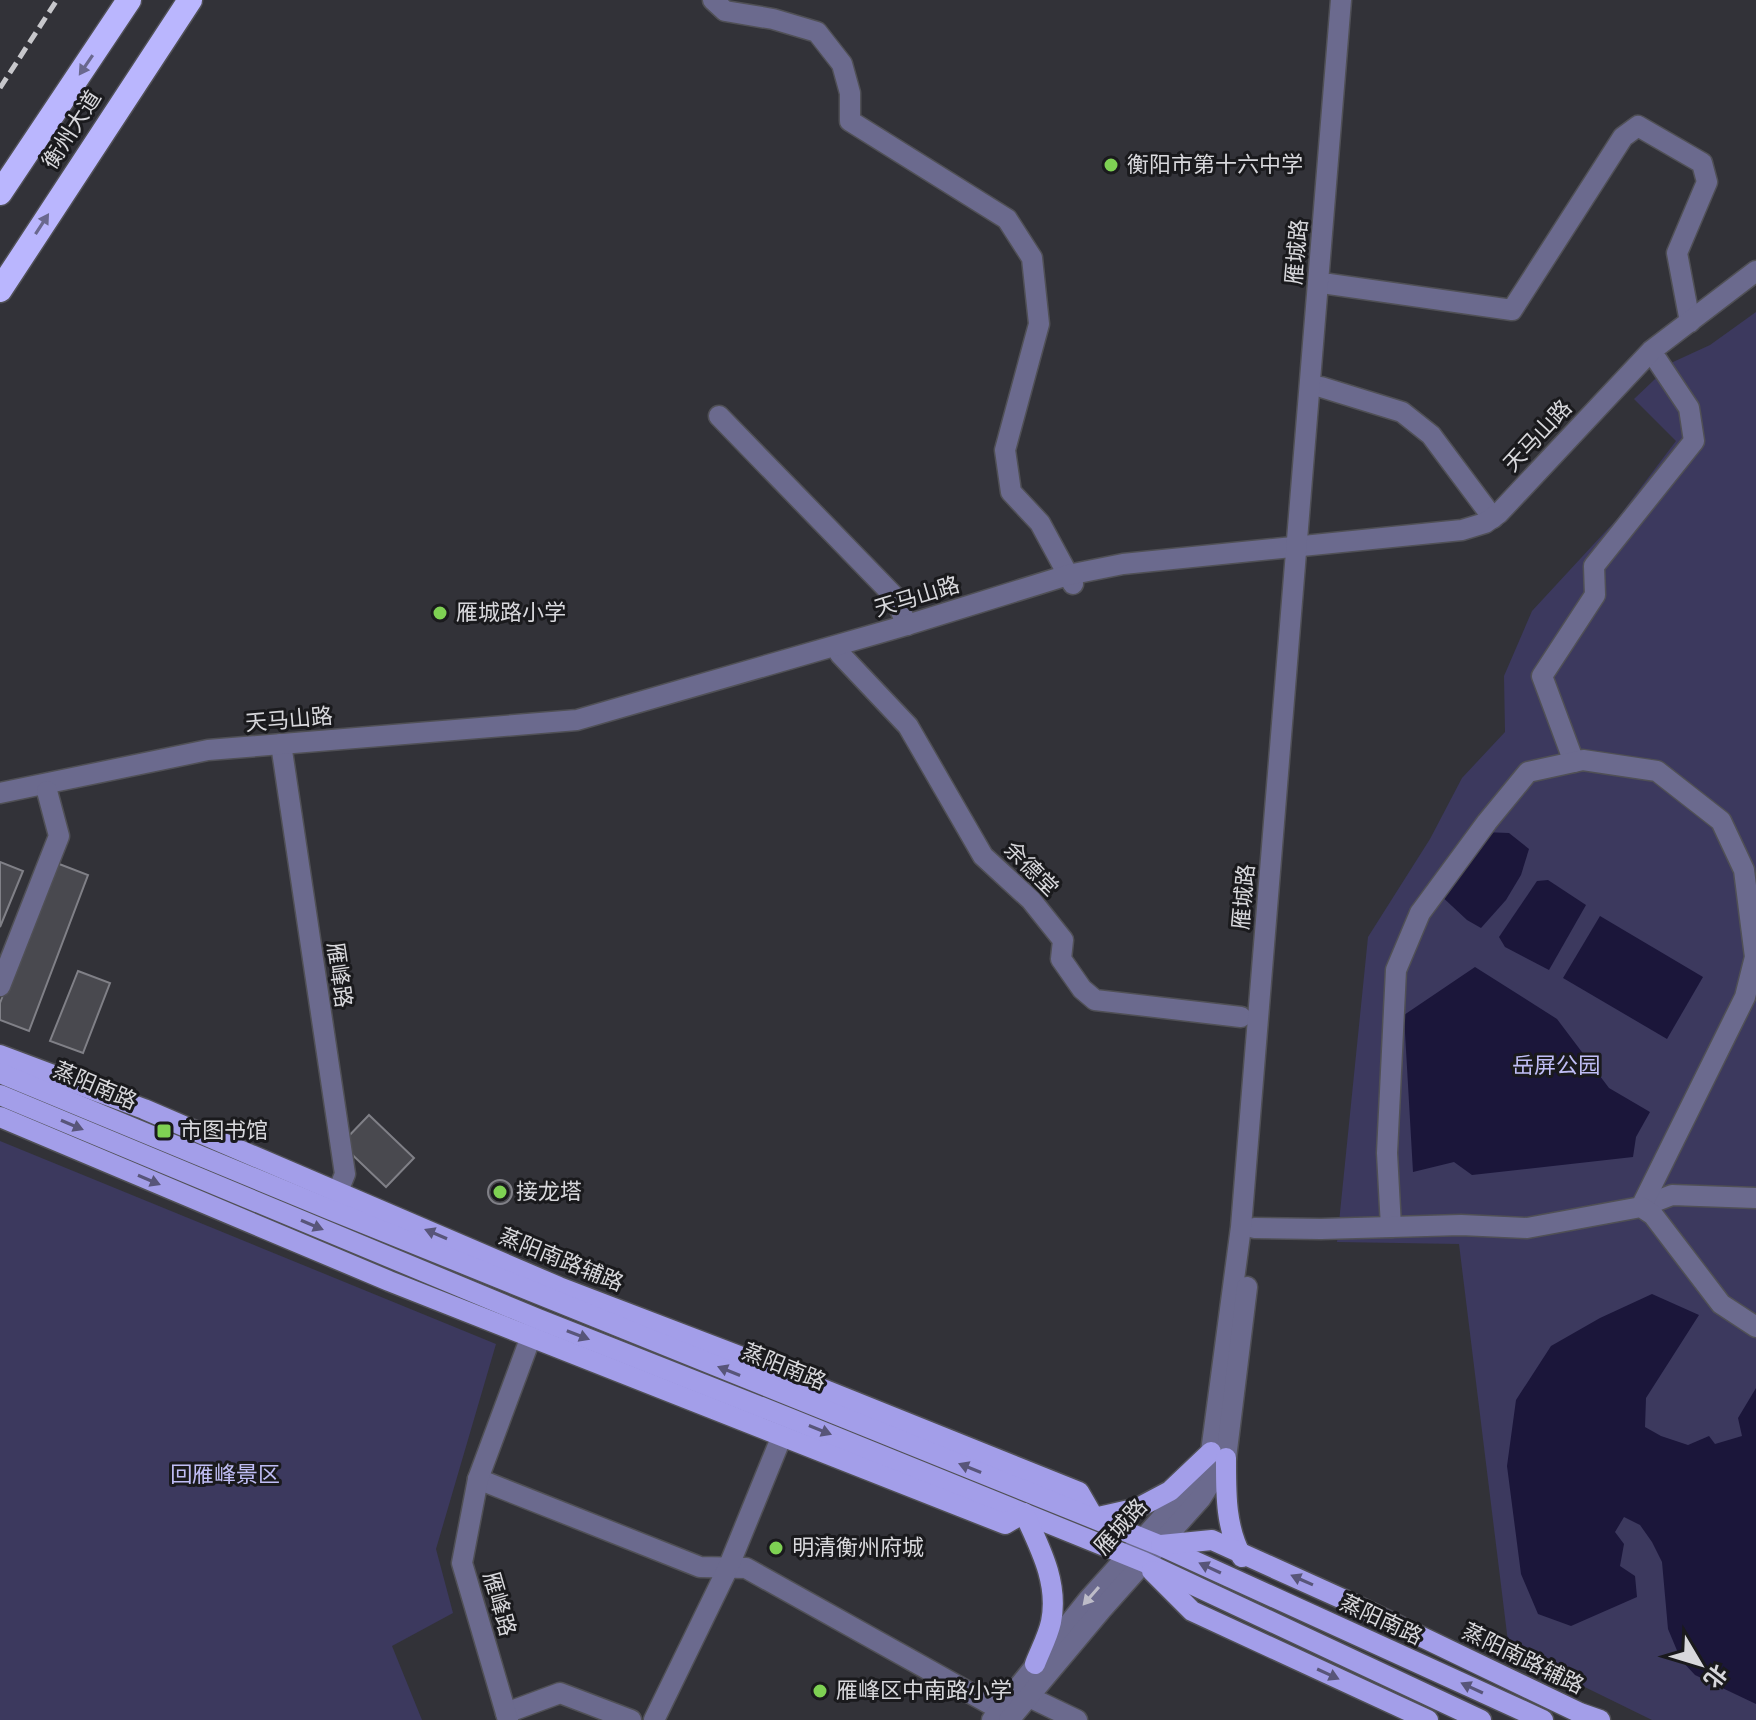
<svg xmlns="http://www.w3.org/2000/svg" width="1756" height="1720" font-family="'Varela Round','Noto Sans SC',sans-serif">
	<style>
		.green { fill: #3c395e }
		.water { fill: #1b163a }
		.building { fill: #49494f; stroke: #808087; stroke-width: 2 }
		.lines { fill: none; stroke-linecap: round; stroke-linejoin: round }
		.minor-casing { stroke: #505056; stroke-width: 23 }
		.major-casing { stroke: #505056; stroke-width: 23 }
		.highway-casing { stroke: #505056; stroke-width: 27 }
		.minor { stroke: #6b6a8e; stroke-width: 20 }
		.major { stroke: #a39ee9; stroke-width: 20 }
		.highway { stroke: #bab6fe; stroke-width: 24 }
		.rail { stroke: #c7c7cb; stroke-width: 5; stroke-dasharray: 12 6; stroke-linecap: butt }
		.oneway { fill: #6a688e }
		.oneway2 { fill: #585579 }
		.oneway3 { fill: #bdbcc8 }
		.poi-dot { fill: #7ed153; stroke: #1a1a1d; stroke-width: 3 }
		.labels { text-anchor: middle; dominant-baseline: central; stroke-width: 6; stroke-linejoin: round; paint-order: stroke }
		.street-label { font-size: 22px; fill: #d8d8dc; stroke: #1a1a1d }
		.poi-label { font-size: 22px; fill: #d8d8dc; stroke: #1a1a1d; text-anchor: start }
		.park-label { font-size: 22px; fill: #c0bef5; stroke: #1a1a1d }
	</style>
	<rect width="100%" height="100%" fill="#323238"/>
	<!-- green -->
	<g class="green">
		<polygon points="1756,312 1756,1720 1652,1720 1509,1650 1459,1244 1337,1242 1368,937 1430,839 1462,778 1505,732 1504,676 1532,611 1617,519 1676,441 1634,399 1673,362 1710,345"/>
		<polygon points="0,1141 496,1344 436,1549 453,1613 392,1646 422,1720 0,1720"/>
	</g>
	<!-- water -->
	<g class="water">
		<polygon points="1483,832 1509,833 1529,849 1521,875 1506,900 1481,928 1467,920 1438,893"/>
		<polygon points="1548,880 1586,905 1549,970 1505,947 1499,937 1537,881"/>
		<polygon points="1600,916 1703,977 1667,1039 1563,978"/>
		<polygon points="1475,967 1557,1019 1609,1088 1650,1112 1636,1137 1633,1157 1472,1175 1454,1162 1413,1172 1404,1015"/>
		<polygon points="1652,1294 1699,1315 1646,1398 1645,1427 1661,1436 1688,1445 1709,1436 1715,1444 1742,1436 1738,1418 1756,1388 1756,1704 1695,1675 1681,1660 1668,1629 1662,1562 1652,1542 1640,1525 1624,1517 1615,1532 1624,1544 1620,1566 1635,1576 1637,1597 1571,1626 1538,1614 1521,1574 1507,1466 1516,1400 1551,1346 1600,1318"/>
	</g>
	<!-- building -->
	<g class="building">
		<polygon points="0,862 23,871 0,927"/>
		<polygon points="54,862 88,875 29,1031 0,1020 0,1003"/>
		<polygon points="78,971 110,983 83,1053 50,1041"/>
		<polygon points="369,1115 414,1158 386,1187 341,1144"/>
		<circle cx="500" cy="1192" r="12"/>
	</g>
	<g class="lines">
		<!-- minor casing -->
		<g class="minor-casing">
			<g id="minor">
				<polyline points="713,0 725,11 773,19 817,32 842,64 850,93 850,121 1007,219 1032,258 1039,324 1005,450 1011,492 1040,523 1073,584"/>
				<polyline points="1329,284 1512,310 1623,137 1638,126 1702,163 1707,182 1677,253 1690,322"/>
				<polyline points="1321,387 1402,412 1431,435 1493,518"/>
				<polyline points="719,416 894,596 907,625"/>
				<polyline points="840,654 908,726 983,856 1031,900 1063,940 1061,959 1082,989 1095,1000 1241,1017"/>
				<polyline points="281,744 345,1174 332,1206"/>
				<polyline points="1574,762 1542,676 1595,595 1594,566 1694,441 1689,408 1657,360"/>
				<polyline points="0,793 208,750 577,720 907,625 1068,575 1123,564 1462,530 1485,523 1499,513 1651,351 1756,271"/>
				<polyline points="0,986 59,836 47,791"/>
				<polyline points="1641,1207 1672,1195 1756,1198"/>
				<polyline points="1391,1227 1387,1153 1396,970 1420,913 1487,822 1528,772 1583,760 1657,771 1721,821 1744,870 1755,957 1745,997 1641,1207"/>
				<polyline points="1254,1228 1321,1229 1461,1225 1527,1228 1641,1207 1653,1215 1721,1304 1756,1327"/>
				<polyline points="478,1479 700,1567 746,1568 999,1709"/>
				<polyline points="1029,1697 1077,1720"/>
				<polyline points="506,1713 560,1693 631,1720"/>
				<polyline points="508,1720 462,1563 478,1479 536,1323"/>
				<polyline points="654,1720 728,1568 788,1421"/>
				<polyline points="992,1720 1088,1600 1187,1490 1211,1452 1241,1227 1341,0"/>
				<polyline points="1009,1720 1102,1609 1201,1498 1226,1458 1247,1287"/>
			</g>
		</g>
		<!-- major casing -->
		<g class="major-casing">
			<g id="major">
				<polyline points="0,1055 144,1109 559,1287 768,1367 1079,1492 1094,1518 1138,1508 1170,1491 1211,1452"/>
				<polyline points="0,1073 331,1210 1159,1545 1543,1720"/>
				<polyline points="0,1095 538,1319 789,1418 1144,1562 1481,1720"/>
				<path d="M0 1117 389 1281 1005 1524 1024 1513C1040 1548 1059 1583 1051 1622 1048 1636 1040 1651 1035 1664"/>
				<path d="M1226 1458C1226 1491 1225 1527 1242 1557"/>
				<polyline points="1161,1545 1212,1540 1347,1601 1580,1713 1600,1720"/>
				<polyline points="1152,1571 1192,1611 1428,1720"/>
			</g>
		</g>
		<!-- highway casing -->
		<g class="highway-casing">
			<g id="highway">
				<polyline points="0,193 129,0"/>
				<polyline points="0,290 190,0"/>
			</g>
		</g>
		<!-- minor -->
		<use href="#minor" class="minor"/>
		<!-- major -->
		<use href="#major" class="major"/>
		<!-- highway -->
		<use href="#highway" class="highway"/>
		<!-- rail -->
		<polyline class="rail" points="0,88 57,0"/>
	</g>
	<!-- one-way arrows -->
	<defs><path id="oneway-solid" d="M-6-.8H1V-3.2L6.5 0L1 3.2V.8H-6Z" transform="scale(2)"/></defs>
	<g class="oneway">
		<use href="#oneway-solid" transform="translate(86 65) rotate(124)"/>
		<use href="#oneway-solid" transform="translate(42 224) rotate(-57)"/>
	</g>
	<g class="oneway2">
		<use href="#oneway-solid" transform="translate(72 1125) rotate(23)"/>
		<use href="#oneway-solid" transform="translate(149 1180) rotate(23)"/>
		<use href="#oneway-solid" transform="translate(312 1225) rotate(23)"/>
		<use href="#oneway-solid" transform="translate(436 1234) rotate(-157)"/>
		<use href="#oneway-solid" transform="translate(578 1335) rotate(21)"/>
		<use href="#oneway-solid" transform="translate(729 1371) rotate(-158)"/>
		<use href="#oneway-solid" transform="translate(820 1430) rotate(22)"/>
		<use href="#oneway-solid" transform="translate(970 1468) rotate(-158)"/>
		<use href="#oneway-solid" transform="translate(1210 1568) rotate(-155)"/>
		<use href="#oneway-solid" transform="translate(1302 1580) rotate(-156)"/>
		<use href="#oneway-solid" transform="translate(1328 1674) rotate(25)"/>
		<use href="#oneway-solid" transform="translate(1472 1688) rotate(-155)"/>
	</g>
	<use class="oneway3" href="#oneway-solid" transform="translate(1091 1596) rotate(131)"/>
	<!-- markers -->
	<g class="poi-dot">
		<circle cx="1111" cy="165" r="8"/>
		<circle cx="440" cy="613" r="8"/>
		<rect x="156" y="1123" width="16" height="16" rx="4"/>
		<circle cx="500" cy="1192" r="8"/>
		<circle cx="776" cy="1548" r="8"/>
		<circle cx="820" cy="1691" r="8"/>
	</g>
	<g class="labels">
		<!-- street labels -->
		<g class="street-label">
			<text transform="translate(72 130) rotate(-57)">衡州大道</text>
			<text transform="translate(1297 252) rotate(-85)">雁城路</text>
			<text transform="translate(1538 436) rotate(-47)">天马山路</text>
			<text transform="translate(917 597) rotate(-17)">天马山路</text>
			<text transform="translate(289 720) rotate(-5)">天马山路</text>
			<text transform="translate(1031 869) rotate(45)">余德堂</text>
			<text transform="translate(1244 897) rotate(-85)">雁城路</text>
			<text transform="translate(339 975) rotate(82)">雁峰路</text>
			<text transform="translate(95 1086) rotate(23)">蒸阳南路</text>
			<text transform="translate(561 1260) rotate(22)">蒸阳南路辅路</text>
			<text transform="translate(784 1367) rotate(22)">蒸阳南路</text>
			<text transform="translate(1121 1527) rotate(-48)">雁城路</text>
			<text transform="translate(499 1604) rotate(74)">雁峰路</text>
			<text transform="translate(1381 1620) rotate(25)">蒸阳南路</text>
			<text transform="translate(1523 1659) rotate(26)">蒸阳南路辅路</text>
		</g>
		<!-- poi labels -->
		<g class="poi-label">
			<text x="1127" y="165">衡阳市第十六中学</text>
			<text x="456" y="613">雁城路小学</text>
			<text x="180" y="1131">市图书馆</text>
			<text x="516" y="1192">接龙塔</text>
			<text x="792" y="1548">明清衡州府城</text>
			<text x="836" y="1691">雁峰区中南路小学</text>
		</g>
		<!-- park labels -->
		<g class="park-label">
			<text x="1556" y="1066">岳屏公园</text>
			<text x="225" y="1475">回雁峰景区</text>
		</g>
	</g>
	<!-- north arrow -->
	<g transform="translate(1700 1664) rotate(128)" stroke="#1a1a1d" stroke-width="6" paint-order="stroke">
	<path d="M0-6L14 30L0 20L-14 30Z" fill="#d8d8dc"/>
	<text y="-12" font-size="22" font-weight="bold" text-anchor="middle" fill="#d8d8dc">北</text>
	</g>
</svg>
